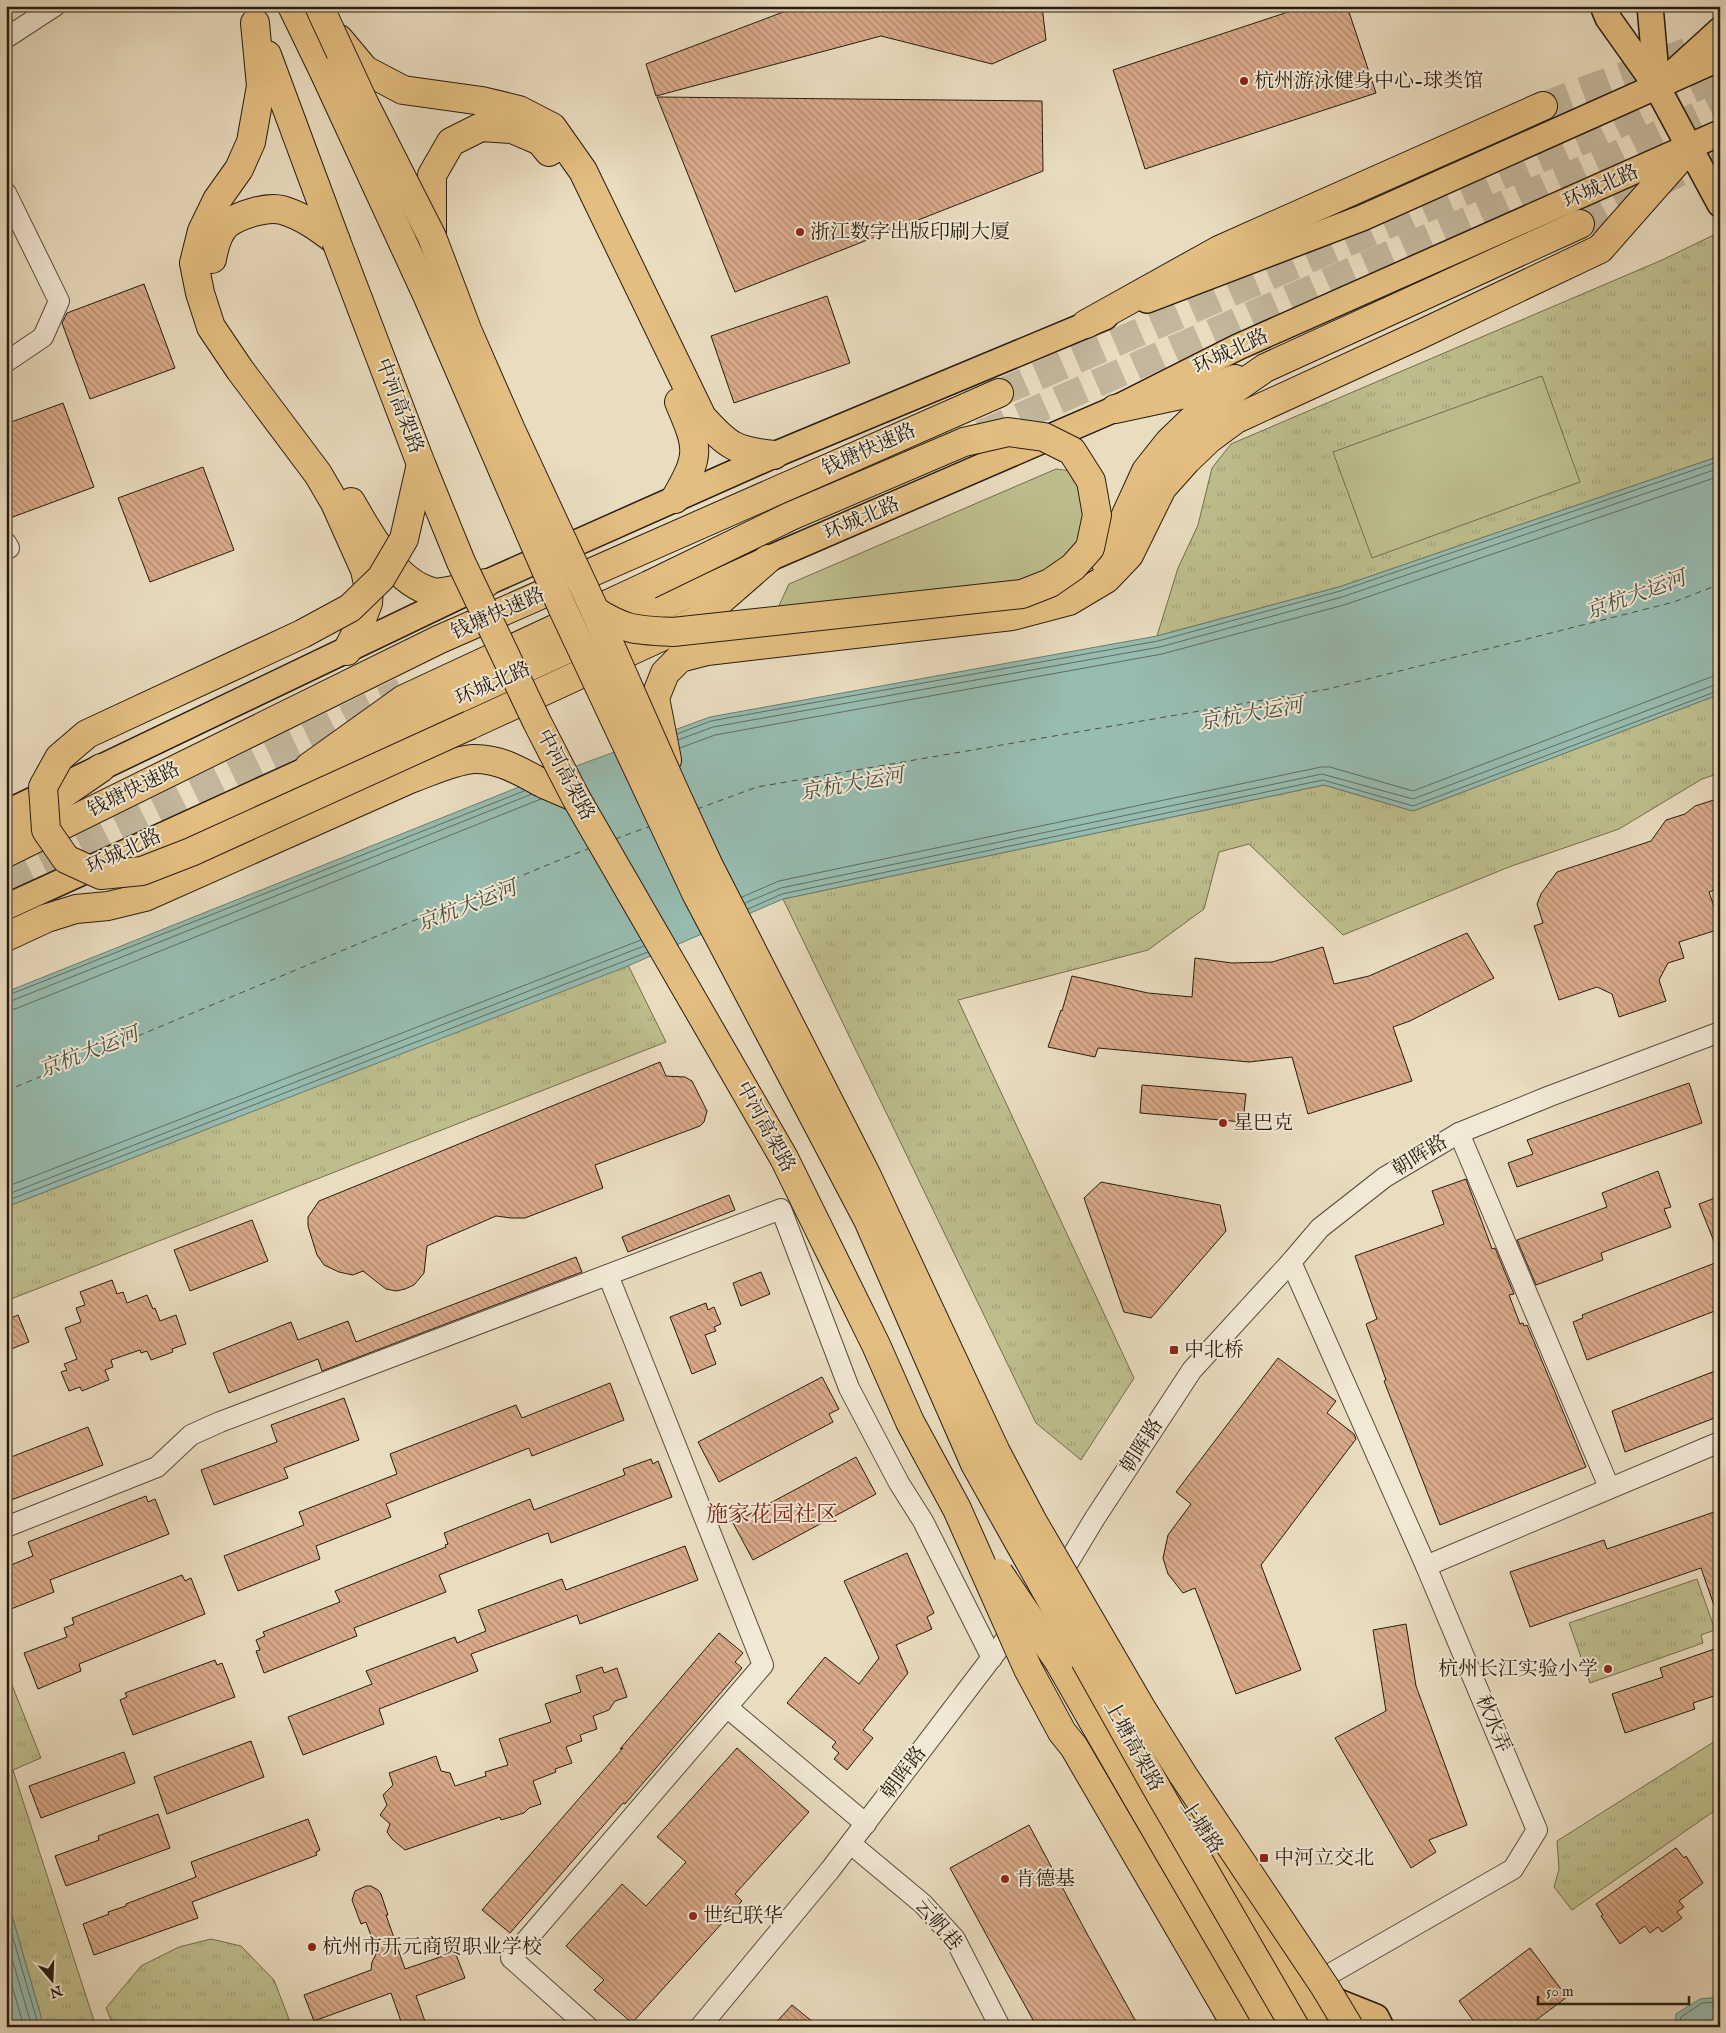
<svg xmlns="http://www.w3.org/2000/svg" width="1726" height="2033" font-family="'IM FELL English','Noto Serif SC',serif">
	<style>
		.park { fill: url(#park-tufts); stroke: #736d4e }
		.garden { fill: #bebe8d; stroke: #736d4e }
		.water { fill: #97bcb0; stroke: #6b7c70 }
		.lines { fill: none; stroke-linecap: round; stroke-linejoin: round }
		.shore { stroke: #606c60; stroke-width: 1 }
		.ferry { stroke: #494c3f; stroke-width: 1; stroke-dasharray: 6 5; stroke-linecap: butt }
		.building { fill: url(#building-back-hatch); stroke: #281c0f }
		.highway-tunnel { stroke: #c2b69c; stroke-width: 28; stroke-dasharray: 28 14; stroke-linecap: butt }
		.minor-casing { stroke: #584c3b; stroke-width: 22 }
		.major-casing { stroke: #281c0f; stroke-width: 28 }
		.highway-casing { stroke: #281c0f; stroke-width: 30 }
		.minor { stroke: #f1e8d5; stroke-width: 20 }
		.major { stroke: #e4be80; stroke-width: 25 }
		.highway { stroke: #e4be80; stroke-width: 28 }
		.highway-bridge-casing { stroke: #281c0f; stroke-width: 30; stroke-linecap: butt }
		.highway-bridge { stroke: #e4be80; stroke-width: 28 }
		.poi-dot { fill: #8f2418; stroke: #f1e8d5; stroke-width: 2 }
		.labels { text-anchor: middle; dominant-baseline: central; stroke-width: 4; stroke-linejoin: round; paint-order: stroke }
		.poi-label { font-size: 20px; fill: #281c0f; stroke: #f1e8d5; text-anchor: start }
		.street-label { font-size: 20px; fill: #281c0f; stroke: #f1e8d5 }
		.water-label { font-size: 21px; font-style: italic; fill: #494c3f; stroke: #f1e8d5 }
		.quarter-label { font-size: 22px; fill: #7a1f14; stroke: #f1e8d5 }
	</style>
	<defs>
		<pattern id="park-tufts" width="24" height="20" patternUnits="userSpaceOnUse" patternTransform="scale(1.25)"><rect width="24" height="20" fill="#bebe8d"/><path d="M3 7l-1-3M5 7V3M7 7l1-3M15 17l-1-3M17 17v-4M19 17l1-3" fill="none" stroke="#a3a378"/></pattern>
		<pattern id="building-back-hatch" width="6" height="6" patternUnits="userSpaceOnUse" patternTransform="scale(1.25)"><rect width="6" height="6" fill="#d9aa89"/><path d="M-1 5l2 2M0 0l6 6M5-1l2 2" fill="none" stroke="#b08a6e"/></pattern>
	</defs>
	<rect width="100%" height="100%" fill="#e9dcbf"/>
	<filter id="stains"><feTurbulence type="fractalNoise" baseFrequency=".004" numOctaves="4"/><feColorMatrix values="0 0 0 0 .2 0 0 0 0 .09 0 0 0 0 .02 0 0 0 .5 -.17"/></filter>
	<radialGradient id="worn" r=".72"><stop offset=".6" stop-color="#630" stop-opacity="0"/><stop offset="1" stop-color="#630" stop-opacity=".3"/></radialGradient>
	<!-- park -->
	<g class="park">
		<polygon points="1720,232 1720,456 1339,587 1157,636 1178,568 1198,525 1212,468 1231,444 1662,260"/>
		<polygon points="1720,694 1720,773 1702,779 1619,829 1509,867 1343,935 1249,844 1219,852 1204,909 1148,950 958,1000 1134,1378 1081,1460 1036,1423 783,899 1324,785 1413,811"/>
		<polygon points="628,965 666,1042 6,1301 6,1207"/>
		<polygon points="1697,1579 1715,1630 1701,1635 1703,1643 1590,1683 1569,1623"/>
		<polygon points="6,1670 41,1758 13,1770 96,2027 44,2027 6,1895"/>
		<polygon points="1720,1738 1720,1807 1572,1910 1554,1887 1559,1869 1557,1841"/>
		<polygon points="211,1939 241,1946 274,1980 292,2027 114,2027 106,2008 141,1966 179,1947"/>
	</g>
	<!-- garden -->
	<g class="garden">
		<polygon points="1542,376 1580,482 1372,558 1333,452"/>
		<polygon points="1056,469 1079,472 1104,517 1049,574 999,592 777,610 789,584"/>
	</g>
	<!-- water -->
	<g class="water">
		<polygon points="1720,456 1720,694 1413,811 1324,785 783,899 623,968 6,1207 6,992 519,787 710,717 1157,636 1339,587"/>
		<polygon points="6,1895 44,2027 6,2027"/>
		<polygon points="1720,1997 1720,2027 1675,2027 1676,2014 1700,1999"/>
	</g>
	<g class="lines">
		<!-- shore -->
		<g class="shore">
			<polyline points="677,734 711,721 1158,641 1340,591 1720,461"/>
			<polyline points="678,740 713,727 1160,647 1342,597 1720,468"/>
			<polyline points="680,748 715,735 1162,654 1344,605 1720,476"/>
			<polyline points="742,897 779,881 1321,767 1330,767 1413,791 1711,677 1720,676"/>
			<polyline points="745,903 781,888 1322,774 1413,799 1720,683"/>
			<polyline points="748,909 782,894 1323,780 1413,806 1720,690"/>
			<polyline points="6,996 524,791"/>
			<polyline points="6,1003 532,794"/>
			<polyline points="6,1010 15,1009 541,799"/>
			<polyline points="6,1187 641,940"/>
			<polyline points="6,1195 644,946"/>
			<polyline points="6,1201 648,952"/>
			<polyline points="6,1914 39,2027"/>
			<polyline points="6,1938 32,2027"/>
			<polyline points="6,1965 24,2027"/>
			<polyline points="1679,2027 1681,2017 1702,2003 1720,2002"/>
		</g>
		<!-- ferry -->
		<g class="ferry">
			<polyline points="697,809 757,787 1328,689 1674,602 1720,584"/>
			<polyline points="615,839 651,826"/>
			<polyline points="6,1091 552,863 590,848"/>
		</g>
	</g>
	<!-- building -->
	<g class="building">
		<polygon points="799,6 1042,6 1046,40 992,64 881,36 656,96 646,64"/>
		<polygon points="1306,6 1347,6 1376,93 1145,169 1113,70"/>
		<polygon points="657,97 1042,101 1043,171 735,292"/>
		<polygon points="144,284 175,368 90,399 62,323 67,313"/>
		<polygon points="827,296 850,363 734,403 711,336"/>
		<polygon points="63,403 94,487 10,518 6,508 6,424"/>
		<polygon points="203,467 234,550 150,582 118,498"/>
		<polygon points="1720,798 1720,888 1709,892 1720,923 1720,929 1679,942 1684,958 1668,963 1659,980 1666,1001 1619,1017 1612,994 1597,987 1559,1000 1534,926 1543,923 1537,904 1541,894 1557,872 1651,841 1666,820 1685,814 1695,806"/>
		<polygon points="1467,933 1494,978 1410,1021 1393,1027 1412,1081 1308,1114 1292,1057 1249,1062 1098,1048 1095,1057 1048,1047 1061,1010 1062,1011 1072,976 1148,993 1192,997 1195,958 1232,963 1272,962 1323,947 1334,984 1369,976"/>
		<polygon points="660,1062 666,1076 685,1077 692,1081 707,1111 704,1122 700,1126 595,1165 603,1188 525,1218 511,1218 496,1216 427,1246 424,1273 414,1285 405,1289 396,1291 386,1289 363,1271 353,1275 339,1272 324,1265 317,1255 308,1226 308,1217 319,1201"/>
		<polygon points="1689,1083 1702,1123 1517,1187 1508,1163 1533,1154 1527,1140"/>
		<polygon points="1142,1085 1246,1094 1243,1122 1140,1113"/>
		<polygon points="1658,1171 1671,1207 1664,1209 1671,1227 1601,1253 1603,1260 1536,1285 1517,1240 1607,1207 1602,1193"/>
		<polygon points="1466,1179 1492,1249 1495,1248 1514,1294 1509,1295 1520,1324 1523,1323 1524,1326 1527,1325 1586,1467 1440,1525 1384,1381 1386,1380 1366,1324 1377,1319 1355,1256 1444,1224 1432,1191"/>
		<polygon points="1101,1182 1220,1205 1226,1231 1151,1318 1124,1312 1084,1198"/>
		<polygon points="729,1195 735,1210 628,1252 622,1237"/>
		<polygon points="1720,1196 1720,1254 1719,1254 1699,1204"/>
		<polygon points="252,1220 268,1261 190,1291 174,1250"/>
		<polygon points="576,1257 582,1272 322,1371 318,1359 229,1393 213,1353 291,1322 298,1340 348,1321 356,1342"/>
		<polygon points="1720,1261 1720,1309 1587,1360 1573,1322 1583,1318 1582,1315"/>
		<polygon points="761,1272 770,1294 741,1306 733,1283"/>
		<polygon points="112,1280 117,1294 123,1292 127,1303 147,1295 153,1309 155,1308 160,1321 176,1315 186,1344 172,1349 173,1352 151,1360 147,1351 141,1353 140,1350 111,1360 113,1367 105,1370 109,1380 82,1391 80,1387 69,1391 61,1372 67,1370 64,1364 77,1359 65,1328 81,1322 76,1308 85,1305 80,1292"/>
		<polygon points="706,1303 708,1310 714,1307 721,1324 714,1327 716,1331 705,1335 716,1364 692,1374 670,1317"/>
		<polygon points="18,1315 29,1342 6,1351 6,1320"/>
		<polygon points="1278,1358 1336,1401 1327,1413 1354,1434 1356,1439 1261,1565 1301,1670 1236,1694 1195,1588 1183,1593 1168,1574 1163,1558 1168,1535 1191,1504 1176,1492"/>
		<polygon points="1715,1371 1720,1383 1720,1416 1625,1452 1612,1411"/>
		<polygon points="822,1377 839,1409 829,1414 833,1422 719,1482 698,1442"/>
		<polygon points="610,1383 624,1420 532,1456 529,1448 386,1504 391,1517 316,1546 320,1559 238,1591 224,1556 304,1525 299,1512 397,1474 390,1454 516,1405 522,1418"/>
		<polygon points="344,1398 359,1440 284,1468 288,1478 214,1505 201,1470 277,1442 271,1425"/>
		<polygon points="88,1427 103,1465 6,1502 6,1459"/>
		<polygon points="856,1457 876,1494 753,1560 733,1523"/>
		<polygon points="651,1459 653,1464 658,1461 672,1497 551,1543 548,1533 439,1575 446,1592 354,1628 357,1636 264,1673 256,1651 260,1650 256,1640 265,1636 263,1632 340,1602 335,1591 446,1547 445,1545 448,1544 444,1533 530,1499 534,1510 625,1475 623,1469"/>
		<polygon points="146,1496 148,1502 155,1499 169,1534 50,1580 54,1592 6,1611 6,1567 33,1556 28,1542"/>
		<polygon points="1720,1510 1720,1614 1717,1614 1701,1568 1530,1627 1510,1572 1604,1540 1607,1549"/>
		<polygon points="685,1546 698,1580 580,1624 577,1615 471,1654 478,1671 379,1709 384,1724 303,1755 288,1717 372,1684 366,1671 455,1637 457,1643 486,1631 478,1610 562,1579 566,1590"/>
		<polygon points="907,1553 934,1613 927,1617 932,1629 896,1645 908,1673 863,1730 873,1738 847,1770 834,1759 839,1753 832,1747 836,1742 787,1703 825,1657 859,1684 879,1658 844,1581"/>
		<polygon points="182,1575 185,1581 191,1578 205,1614 79,1664 81,1671 38,1689 24,1653 67,1637 64,1628 74,1624 72,1618"/>
		<polygon points="1406,1624 1416,1686 1467,1825 1429,1840 1436,1852 1411,1868 1335,1738 1386,1711 1373,1630"/>
		<polygon points="719,1633 743,1653 735,1662 742,1668 625,1804 623,1803 510,1933 482,1910 623,1748 620,1749"/>
		<polygon points="1720,1647 1720,1694 1693,1703 1695,1709 1625,1733 1612,1694 1663,1677 1660,1668"/>
		<polygon points="215,1660 217,1665 222,1663 235,1697 133,1735 120,1700 127,1697 125,1693"/>
		<polygon points="602,1667 604,1673 617,1668 627,1697 615,1701 609,1710 593,1716 597,1729 580,1735 582,1741 566,1747 572,1763 555,1769 556,1772 533,1781 541,1804 529,1808 524,1813 501,1820 500,1817 405,1850 392,1839 387,1832 390,1824 380,1815 387,1805 383,1795 393,1785 389,1773 436,1756 441,1771 450,1773 455,1786 486,1776 485,1772 508,1765 499,1739 551,1722 545,1704 581,1692 576,1676"/>
		<polygon points="251,1741 264,1777 167,1814 154,1777"/>
		<polygon points="737,1748 809,1812 735,1894 742,1901 632,2023 594,1990 604,1980 566,1946 622,1884 646,1906 686,1862 657,1837"/>
		<polygon points="124,1752 135,1783 41,1818 29,1786"/>
		<polygon points="158,1814 170,1848 66,1886 55,1856 99,1840 98,1836"/>
		<polygon points="308,1819 320,1850 316,1852 317,1855 192,1902 198,1918 94,1955 83,1924 109,1914 108,1912 126,1906 126,1904 196,1877 191,1862"/>
		<polygon points="1029,1825 1085,1930 1139,2027 1037,2027 1007,1973 950,1868"/>
		<polygon points="1676,1848 1684,1858 1686,1856 1703,1883 1679,1901 1684,1907 1677,1912 1682,1918 1662,1932 1658,1927 1650,1933 1645,1926 1620,1944 1601,1916 1603,1915 1596,1904"/>
		<polygon points="366,1886 371,1886 378,1890 381,1894 388,1915 386,1915 405,1969 455,1952 465,1978 416,1996 427,2027 403,2027 391,1993 314,2021 304,1995 371,1970 372,1962 377,1952 366,1922 361,1924 352,1900 355,1891"/>
		<polygon points="1530,1948 1567,1997 1527,2027 1478,2027 1459,2001"/>
		<polygon points="792,2005 819,2027 772,2027"/>
	</g>
	<g class="lines">
		<!-- highway-tunnel -->
		<g class="highway-tunnel">
			<polyline points="1543,106 1707,44"/>
			<polyline points="1580,224 1720,151"/>
			<polyline points="999,393 1593,136 1720,76"/>
			<polyline points="981,434 1610,158 1720,105"/>
			<polyline points="6,885 402,691"/>
		</g>
		<!-- minor casing -->
		<g class="minor-casing">
			<g id="minor">
				<polyline points="6,38 55,6"/>
				<polyline points="6,193 59,301 43,337 6,362"/>
				<polyline points="6,543 9,548 6,549"/>
				<polyline points="1459,1133 1609,1487"/>
				<polyline points="1291,1262 1426,1566"/>
				<polyline points="6,1527 157,1467 191,1435 220,1422 781,1209 849,1388 899,1483 923,1521 992,1658"/>
				<polyline points="1054,1581 1066,1566 1095,1518 1192,1370 1291,1262 1320,1228 1385,1177 1459,1133 1550,1096 1720,1032"/>
				<polyline points="728,1708 866,1824"/>
				<polyline points="851,1844 923,1904 955,1939 1000,2027"/>
				<polyline points="1309,1986 1513,1869 1537,1830 1426,1566 1720,1442"/>
				<polyline points="588,2027 511,1958 763,1665 608,1275"/>
				<polyline points="700,2027 830,1870 1019,1622"/>
			</g>
		</g>
		<!-- major casing -->
		<g class="major-casing">
			<g id="major">
				<polyline points="1603,6 1608,18 1657,87 1720,204"/>
				<polyline points="1650,6 1657,85"/>
				<polyline points="1675,71 1720,30"/>
				<polyline points="1147,300 1362,218 1720,58"/>
				<polyline points="6,813 486,583 774,455 1105,317"/>
				<polyline points="6,907 768,559 1115,409 1238,347 1720,133"/>
				<polyline points="1162,1764 1185,1805 1235,1877 1327,2027"/>
				<polyline points="1321,1995 1376,2017 1381,2027"/>
			</g>
		</g>
		<!-- highway casing -->
		<g class="highway-casing">
			<g id="highway">
				<polyline points="292,6 324,72"/>
				<polyline points="255,23 261,86 251,142 239,169 217,200 202,231 194,263 200,293 211,327 240,370 318,474 335,503 365,570 369,589 368,603 359,627 347,651"/>
				<path d="M339 39 365 70 403 90 482 101 519 110 552 127 583 171 702 417C728 446 735 451 774 455"/>
				<polyline points="267,55 336,241"/>
				<polyline points="432,237 432,175 451,142 481,127 512,129 540,141 549,152"/>
				<path d="M212 259C214 248 218 232 227 224 239 215 267 206 282 210 303 216 319 228 336 241"/>
				<polyline points="1086,324 1219,250 1543,106"/>
				<polyline points="1115,409 1208,389 1235,379"/>
				<path d="M675 499C701 454 699 449 679 402"/>
				<path d="M351 502C369 533 395 583 433 592 442 594 475 585 486 583"/>
				<polyline points="1105,561 1146,471 1169,442 1196,416 1265,368 1580,224"/>
				<polyline points="470,725 698,620 768,559"/>
				<polyline points="667,760 655,698 665,673 680,658 707,651 1012,616 1069,601 1106,579 1129,555 1162,488 1187,460 1209,439 1236,419 1419,335 1600,249 1689,148"/>
				<polyline points="309,767 404,699 649,585"/>
				<polyline points="6,833 101,768"/>
				<polyline points="6,853 438,640 999,393"/>
				<path d="M6 937 47 918 76 909 108 906 145 897 410 779C430 772 452 761 473 759 500 758 521 772 544 784 555 789 566 793 576 798"/>
				<polyline points="1059,1662 1269,2027"/>
			</g>
		</g>
		<!-- minor -->
		<use href="#minor" class="minor"/>
		<!-- major -->
		<use href="#major" class="major"/>
		<!-- highway -->
		<use href="#highway" class="highway"/>
		<!-- highway-bridge casing -->
		<g class="highway-bridge-casing">
			<g id="highway-bridge">
				<polyline points="319,6 363,101 432,237 468,332 511,430 595,611 673,788 709,866 866,1174 996,1452 1033,1522 1143,1711 1183,1775 1325,1987 1349,2027"/>
				<polyline points="324,72 427,295 562,607 696,893 868,1220 975,1464 1160,1794 1295,2027"/>
				<polyline points="336,241 421,464 461,562 537,722 576,798 784,1158 876,1345 910,1422 957,1509 1028,1669 1062,1732 1074,1747 1237,2027"/>
				<polyline points="421,464 404,539 381,578 350,608 302,634 87,734 59,758 43,787 46,830 66,859 101,875 142,871 191,852 470,725"/>
				<path d="M595 611C627 631 636 630 673 632L1022 594 1050 583 1073 567 1090 548 1097 515 1091 481 1072 451 1044 437 1008 432 964 442 791 516 649 585"/>
				<polyline points="999,1573 1059,1662"/>
			</g>
		</g>
		<!-- highway-bridge -->
		<use href="#highway-bridge" class="highway-bridge"/>
	</g>
	<!-- markers -->
	<g class="poi-dot">
		<circle cx="1244" cy="81" r="5"/>
		<circle cx="800" cy="232" r="5"/>
		<circle cx="1223" cy="1123" r="5"/>
		<rect x="1169" y="1345" width="10" height="10" rx="2.5"/>
		<circle cx="1608" cy="1669" r="5"/>
		<rect x="1259" y="1853" width="10" height="10" rx="2.5"/>
		<circle cx="1005" cy="1879" r="5"/>
		<circle cx="693" cy="1916" r="5"/>
		<circle cx="312" cy="1947" r="5"/>
	</g>
	<g class="labels">
		<!-- poi labels -->
		<g class="poi-label">
			<text x="1254" y="81">杭州游泳健身中心-球类馆</text>
			<text x="810" y="232">浙江数字出版印刷大厦</text>
			<text x="1233" y="1123">星巴克</text>
			<text x="1184" y="1350">中北桥</text>
			<text x="1598" y="1669" text-anchor="end">杭州长江实验小学</text>
			<text x="1274" y="1858">中河立交北</text>
			<text x="1015" y="1879">肯德基</text>
			<text x="703" y="1916">世纪联华</text>
			<text x="322" y="1947">杭州市开元商贸职业学校</text>
		</g>
		<!-- street labels -->
		<g class="street-label">
			<text transform="translate(1601 187) rotate(-24)">环城北路</text>
			<text transform="translate(1231 352) rotate(-25)">环城北路</text>
			<text transform="translate(399 406) rotate(69)">中河高架路</text>
			<text transform="translate(869 450) rotate(-24)">钱塘快速路</text>
			<text transform="translate(862 519) rotate(-23)">环城北路</text>
			<text transform="translate(498 614) rotate(-24)">钱塘快速路</text>
			<text transform="translate(493 684) rotate(-24)">环城北路</text>
			<text transform="translate(565 775) rotate(62)">中河高架路</text>
			<text transform="translate(134 790) rotate(-26)">钱塘快速路</text>
			<text transform="translate(124 852) rotate(-25)">环城北路</text>
			<text transform="translate(765 1127) rotate(61)">中河高架路</text>
			<text transform="translate(1420 1156) rotate(-31)">朝晖路</text>
			<text transform="translate(1142 1446) rotate(-57)">朝晖路</text>
			<text transform="translate(1493 1724) rotate(67)">秋水弄</text>
			<text transform="translate(1133 1746) rotate(61)">上塘高架路</text>
			<text transform="translate(904 1773) rotate(-53)">朝晖路</text>
			<text transform="translate(1201 1827) rotate(56)">上塘路</text>
			<text transform="translate(938 1925) rotate(50)">云帆巷</text>
		</g>
		<!-- water labels -->
		<g class="water-label">
			<text transform="translate(1636 596) rotate(-20)">京杭大运河</text>
			<text transform="translate(1251 715) rotate(-10)">京杭大运河</text>
			<text transform="translate(852 785) rotate(-10)">京杭大运河</text>
			<text transform="translate(467 907) rotate(-21)">京杭大运河</text>
			<text transform="translate(89 1053) rotate(-21)">京杭大运河</text>
		</g>
		<!-- quarter labels -->
		<g class="quarter-label">
			<text x="772" y="1515">施家花园社区</text>
		</g>
	</g>
	<!-- margin -->
	<rect width="1726" height="2033" fill="none" stroke="#e9dcbf" stroke-width="25"/>
	<rect x="8" y="8" width="1711" height="2018" fill="none" stroke="#281c0f" stroke-width="2.5"/>
	<rect x="12" y="12" width="1701" height="2008" fill="none" stroke="#281c0f"/>
	<!-- north arrow -->
	<g transform="translate(52 1980) rotate(161)" stroke="#f1e8d5" stroke-width="4" paint-order="stroke">
	<path d="M0-4L9 19L0 12L-9 19Z" fill="#281c0f"/>
	<text y="-8" font-size="14" font-weight="bold" text-anchor="middle" fill="#281c0f">N</text>
	</g>
	<!-- scale -->
	<path d="M1538 1996v8h151v-8" fill="none" stroke="#281c0f" stroke-width="2.5"/>
	<text x="1546" y="1996" font-size="15" fill="#281c0f" stroke="#f1e8d5" stroke-width="4" paint-order="stroke">50 m</text>
	<rect width="100%" height="100%" filter="url(#stains)"/>
	<rect width="100%" height="100%" fill="url(#worn)"/>
</svg>
